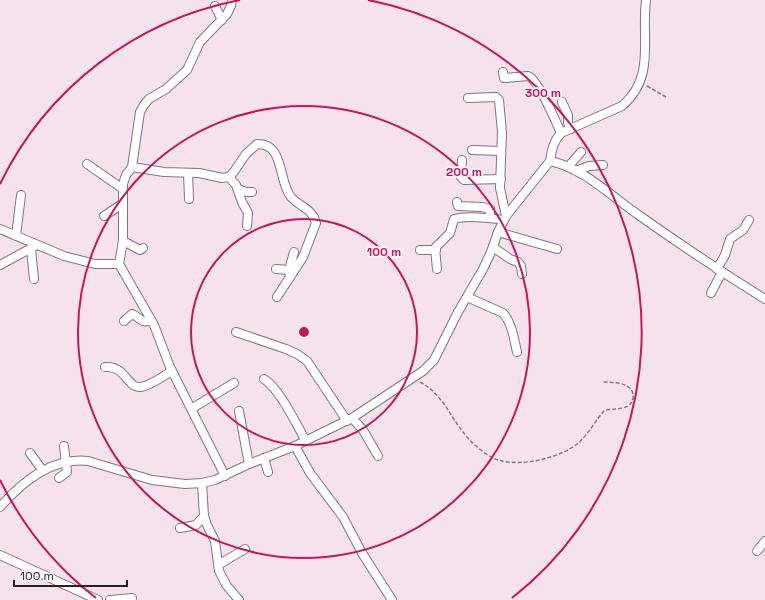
<svg xmlns="http://www.w3.org/2000/svg" width="765" height="600" font-family="'Space Grotesk',sans-serif">
	<style>
		.lines { fill: none; stroke-linecap: round; stroke-linejoin: round }
		.minor-casing { stroke: #84737c; stroke-width: 10 }
		.path { stroke: #867981; stroke-width: 1.5; stroke-dasharray: 4 2; stroke-linecap: butt }
		.minor { stroke: #fff; stroke-width: 8 }
		.ring { fill: none; stroke: #c2185b; stroke-width: 2 }
		.centre { fill: #c2185b; stroke: #fef2f8; stroke-width: 2 }
		.ring-label { font-size: 12px; text-anchor: middle; font-weight: bold; fill: #c2185b; stroke: #fef2f8; stroke-width: 4; stroke-linejoin: round; paint-order: stroke }
	</style>
	<rect width="100%" height="100%" fill="#f6e2ed"/>
	<g class="lines">
		<!-- minor casing -->
		<g class="minor-casing">
			<g id="minor">
				<polyline points="215,6 222,20"/>
				<path d="M503 72 504 78H506L528 76C538 79 556 122 561 133"/>
				<polyline points="468,98 496,97 499,100 502,132 500,188 506,216"/>
				<polyline points="562,102 568,115 568,123 571,129"/>
				<polyline points="472,150 501,151"/>
				<polyline points="462,160 461,177 464,180 501,179"/>
				<path d="M550 161C552 149 553 142 561 133L622 106C656 77 641 39 646 0"/>
				<polyline points="87,164 123,189"/>
				<path d="M132 167 164 172 199 173 222 178 229 177 233 173 246 154 257 144C285 143 278 182 291 197 300 207 313 209 316 223L303 257 277 297"/>
				<polyline points="568,167 581,152"/>
				<polyline points="576,171 589,166 603,165"/>
				<polyline points="188,173 189,199"/>
				<polyline points="229,177 236,185 242,202 248,213 247,226"/>
				<polyline points="238,189 246,192 252,192"/>
				<polyline points="457,202 458,206 482,207 490,209 490,218"/>
				<polyline points="104,216 122,204"/>
				<polyline points="0,229 64,256 95,264 119,264 154,325 170,367 225,476"/>
				<polyline points="498,232 557,249"/>
				<polyline points="16,236 21,195"/>
				<polyline points="123,241 140,250 143,248"/>
				<polyline points="493,247 510,259 518,262 521,266 522,274"/>
				<polyline points="31,249 34,279"/>
				<polyline points="420,250 436,250"/>
				<polyline points="119,264 123,241 123,184 126,175 132,167 140,112 144,105 149,99 166,89 187,70 200,42 227,14 231,6 232,0"/>
				<polyline points="0,265 37,245"/>
				<polyline points="276,269 289,270"/>
				<path d="M437 269 435 248 450 233 454 219C467 215 490 218 504 220"/>
				<polyline points="717,269 725,255 730,239 743,230 749,220"/>
				<polyline points="290,277 289,270 294,252"/>
				<polyline points="711,293 722,272"/>
				<path d="M467 297 503 313C512 323 514 339 517 352"/>
				<path d="M124 321 132 314C140 317 142 325 151 320"/>
				<polyline points="236,332 286,349 297,354 307,361 347,421"/>
				<path d="M105 367C126 365 127 389 141 387 152 385 163 376 172 371"/>
				<path d="M264 379C280 389 296 424 306 441"/>
				<polyline points="191,409 234,383"/>
				<polyline points="239,411 249,464"/>
				<polyline points="352,418 363,430 378,456"/>
				<polyline points="295,446 310,473 343,517 362,553 392,600"/>
				<polyline points="30,453 43,471"/>
				<polyline points="264,458 268,472"/>
				<polyline points="59,478 67,472 64,446"/>
				<polyline points="202,483 204,516 207,525 215,541 219,571 227,586 239,600"/>
				<path d="M0 507C22 482 53 457 88 461L152 480 185 484 202 483 215 480 249 464 295 446 352 418 423 371 434 360 458 312 483 269 491 252 498 232 506 216 550 161C584 168 612 197 640 216 681 245 723 273 765 299"/>
				<polyline points="180,528 196,525 204,516"/>
				<polyline points="757,551 765,541"/>
				<polyline points="0,555 98,600"/>
				<polyline points="218,565 245,549"/>
				<polyline points="110,600 132,598"/>
			</g>
		</g>
		<!-- path -->
		<g class="path">
			<polyline points="647,86 666,97"/>
			<path d="M420 382C441 393 449 414 463 432 471 443 489 459 502 461 524 466 559 458 577 444 588 435 595 421 604 411 612 408 621 410 628 406 631 404 632 402 633 398 635 382 612 382 602 382"/>
		</g>
		<!-- minor -->
		<use href="#minor" class="minor"/>
	</g>
	<!-- distance rings -->
	<g class="ring">
		<circle cx="304" cy="332" r="113"/>
		<circle cx="304" cy="332" r="226"/>
		<path d="M96 598A338 338 0 0 1 0 480M0 184A338 338 0 0 1 240 0M368 0A338 338 0 0 1 512 598"/>
	</g>
	<circle cx="304" cy="332" r="6" class="centre"/>
	<g class="ring-label">
		<text x="543" y="97">300 m</text>
		<text x="464" y="176">200 m</text>
		<text x="384" y="256">100 m</text>
	</g>
	<!-- scale -->
	<path d="M14 580v6h113v-6" fill="none" stroke="#261f23" stroke-width="2"/>
	<text x="20" y="580" font-size="12" fill="#261f23" stroke="#fef2f8" stroke-width="3" paint-order="stroke">100 m</text>
</svg>
